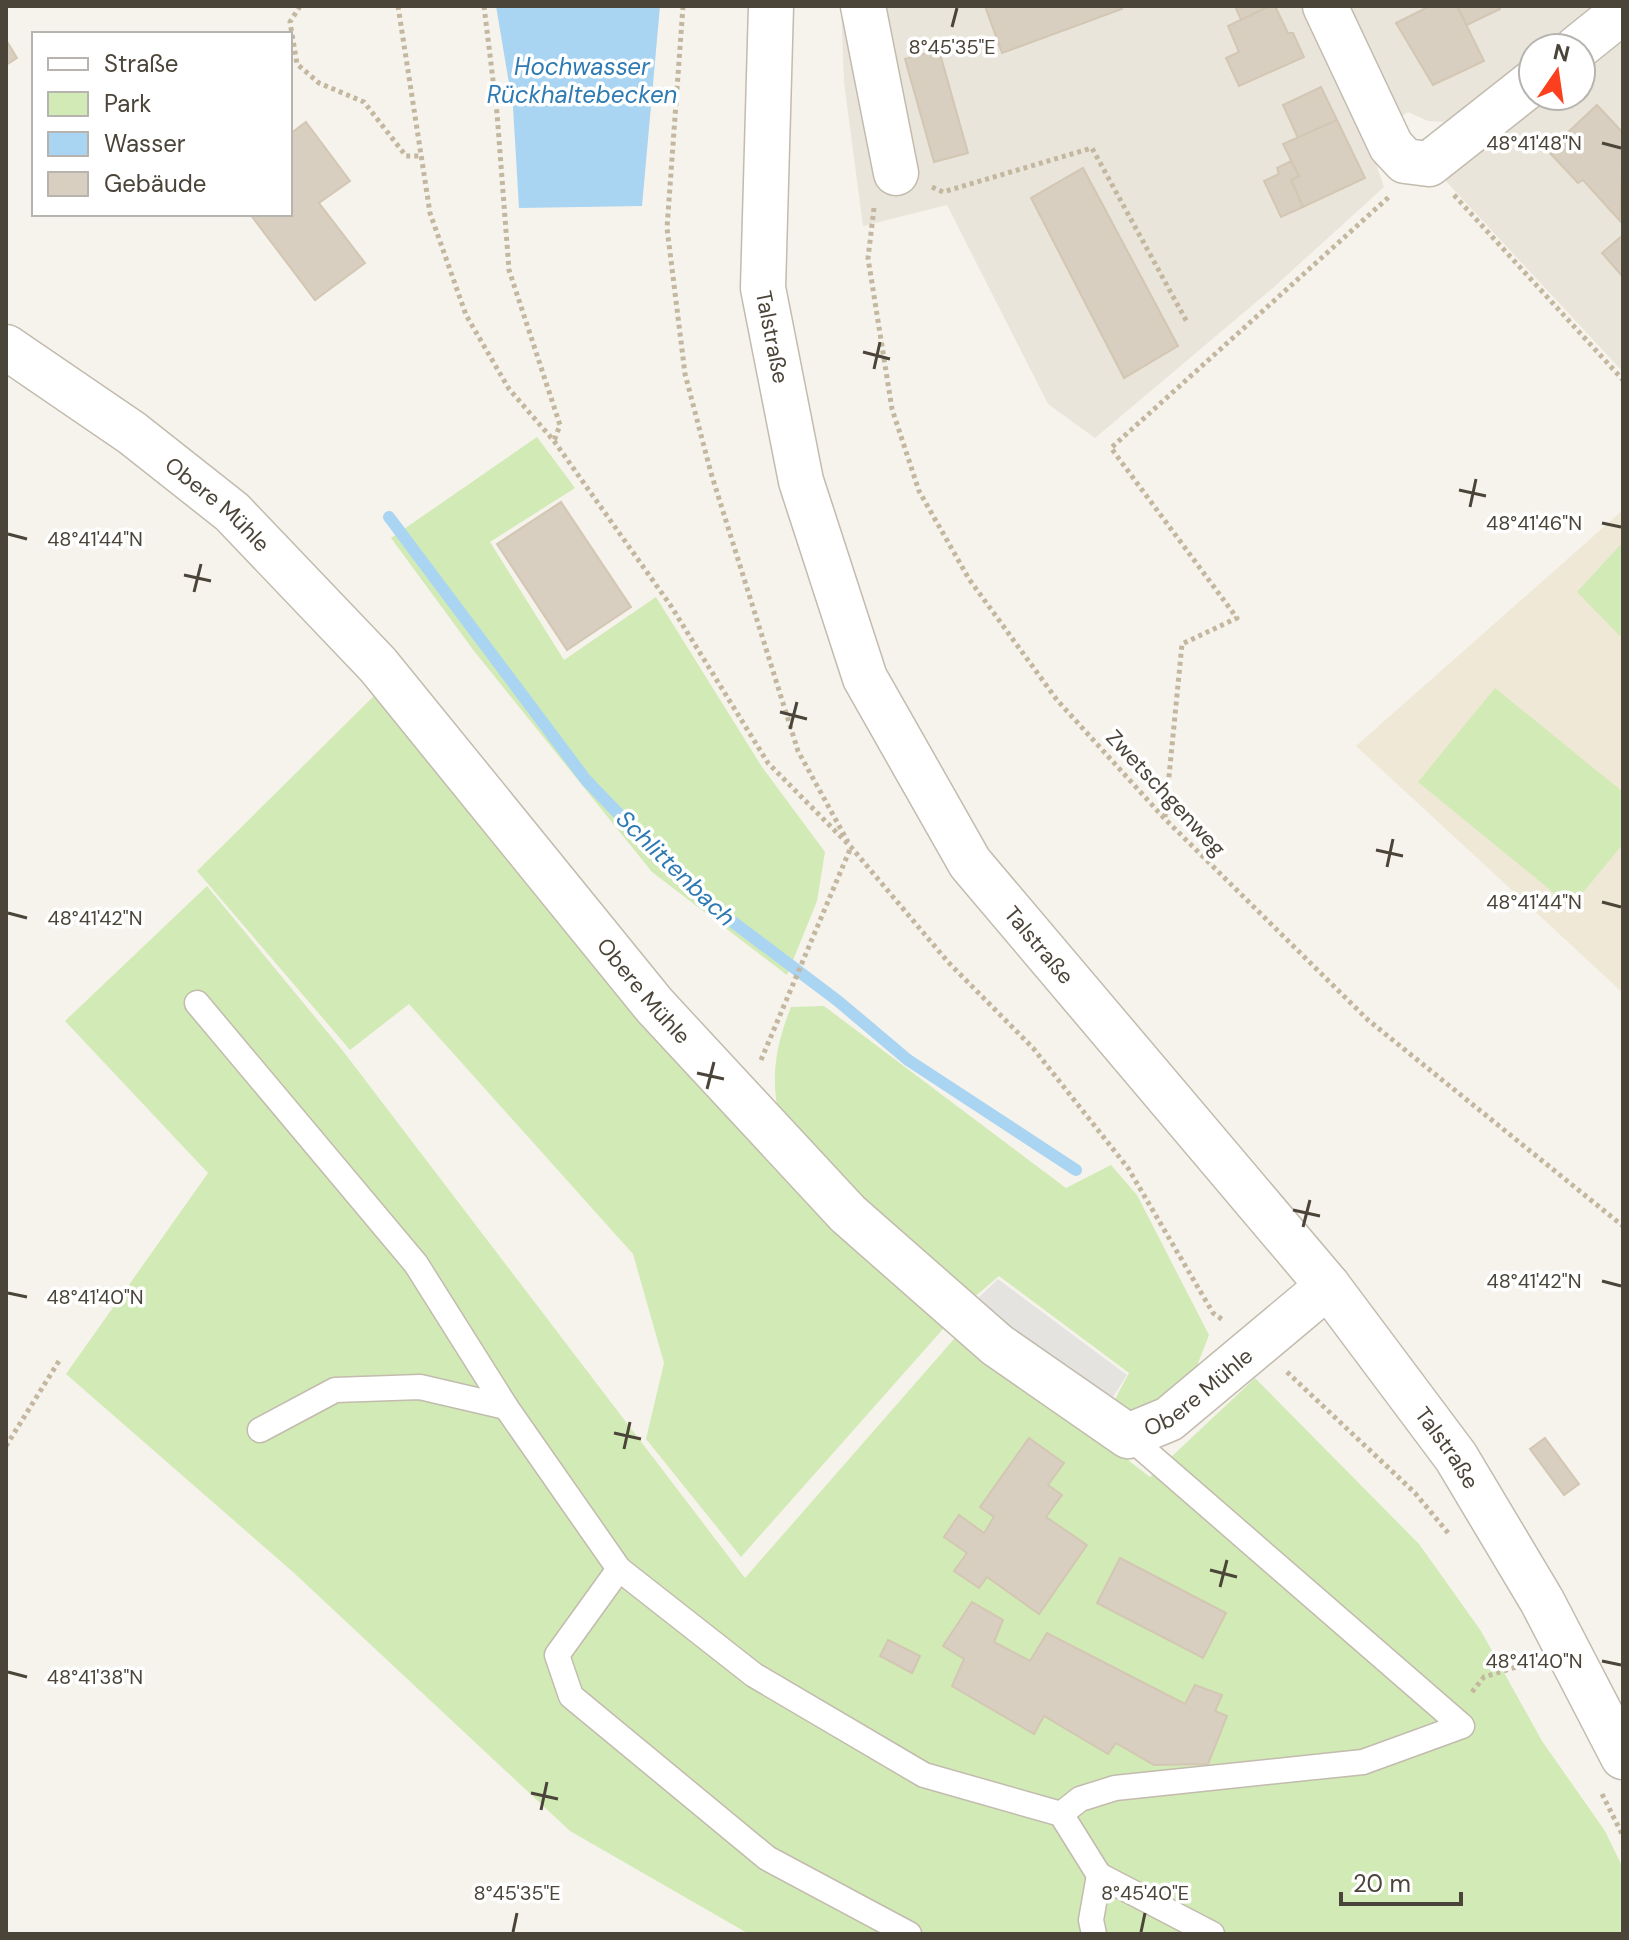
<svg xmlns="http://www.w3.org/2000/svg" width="1629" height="1940" font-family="'DM Sans',sans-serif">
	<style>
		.residential { fill: #eae5da; fill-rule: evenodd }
		.education { fill: #efe8d6 }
		.green { fill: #d2eab5 }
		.parking { fill: #e5e3e0 }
		.water { fill: #a9d4f2 }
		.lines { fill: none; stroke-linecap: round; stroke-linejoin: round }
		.stream { stroke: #a9d4f2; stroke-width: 12 }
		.building { fill: #d8cfc1; stroke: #d3c7b4; stroke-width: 2 }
		.lane-casing { stroke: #c2bbae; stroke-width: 27 }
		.street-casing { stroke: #c2bbae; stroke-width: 47 }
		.path { stroke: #c4b79f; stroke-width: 5; stroke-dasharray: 4 4; stroke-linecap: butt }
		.lane { stroke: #fff; stroke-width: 24 }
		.street { stroke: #fff; stroke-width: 44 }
		.ticks { fill: none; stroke: #4b4439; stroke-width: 3 }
		.labels { text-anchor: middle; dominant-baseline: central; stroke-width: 7; stroke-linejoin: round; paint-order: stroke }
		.street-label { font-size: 22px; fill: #4b4439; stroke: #fff }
		.water-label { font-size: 24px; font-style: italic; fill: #2e7ab2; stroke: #fff }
		.ticks-label { font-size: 20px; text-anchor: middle; fill: #4b4439; stroke: #fff; stroke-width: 7; stroke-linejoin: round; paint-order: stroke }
	</style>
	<rect width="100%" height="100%" fill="#f6f3ec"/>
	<!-- residential -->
	<path class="residential" d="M841 6H1623V372L1442 177 1469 158 1446 122 1428 121 1408 112 1367 137 1384 187 1274 287 1095 438 1048 404 947 205 863 226 844 82ZM1533 48H1581V96H1533Z"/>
	<!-- education -->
	<polygon class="education" points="1623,510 1623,993 1356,746"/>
	<!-- green -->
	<g class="green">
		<polygon points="537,437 575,488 490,542 564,660 656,597 762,767 825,852 817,901 787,975 652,872 474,651 391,538"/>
		<polygon points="1623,542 1623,639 1577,592"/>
		<polygon points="382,688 951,1320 741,1557 646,1439 664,1363 633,1254 409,1004 350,1050 197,871"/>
		<polygon points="1495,688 1623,792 1623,844 1571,907 1418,782"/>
		<polygon points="207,886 343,1051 745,1578 961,1331 1150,1477 1255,1378 1419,1544 1481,1631 1542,1741 1605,1831 1623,1868 1623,1934 749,1934 570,1831 293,1572 66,1374 208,1173 65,1021"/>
		<path d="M824 1006 1066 1188 1111 1165 1137 1195 1209 1335 1195 1371 1154 1407 1131 1411 1112 1405 1129 1373 999 1276 971 1300 780 1121C770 1079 775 1047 791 1007Z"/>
	</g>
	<!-- parking -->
	<polygon class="parking" points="998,1279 1127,1375 1110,1402 975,1301"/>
	<!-- water -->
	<polygon class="water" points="496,6 660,6 642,206 519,208 513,107"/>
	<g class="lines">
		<!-- stream -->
		<polyline class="stream" points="389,517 586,780 697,895 838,1001 908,1060 1076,1170"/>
	</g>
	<!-- building -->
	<g class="building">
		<polygon points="985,6 1121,6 1122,9 1002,53"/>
		<polygon points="1235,6 1270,6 1241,20"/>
		<polygon points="1270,6 1275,6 1288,33 1293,33 1304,57 1239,86 1226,58 1239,52 1228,26"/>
		<polygon points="1430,6 1457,6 1484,61 1433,85 1396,23"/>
		<polygon points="1457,6 1498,6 1500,9 1467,25"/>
		<polygon points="6,40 17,58 6,65"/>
		<polygon points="939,50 968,153 934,162 905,59"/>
		<polygon points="1321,87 1337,120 1298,138 1283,105"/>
		<polygon points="1597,105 1623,133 1620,221 1583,180 1578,183 1548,151"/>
		<polygon points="1337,120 1365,178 1303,207 1291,180 1299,176 1283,144"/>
		<polygon points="306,122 350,181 319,203 365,263 315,300 250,214 290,214 290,134"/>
		<polygon points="1291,161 1299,176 1291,180 1303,207 1281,217 1264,181 1279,174 1277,168"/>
		<polygon points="1083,168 1178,346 1124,378 1031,198"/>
		<polygon points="1623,235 1623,277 1602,253"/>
		<polygon points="561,502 631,607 567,650 497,544"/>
		<polygon points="1029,1438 1064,1463 1048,1485 1062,1495 1046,1517 1087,1545 1039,1614 987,1577 979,1588 954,1571 967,1553 944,1537 959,1515 984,1533 994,1517 980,1507"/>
		<polygon points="1545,1438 1579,1484 1564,1495 1530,1449"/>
		<polygon points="1120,1558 1226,1613 1203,1658 1097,1603"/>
		<polygon points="972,1602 1003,1620 994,1642 1030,1661 1047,1633 1185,1704 1195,1685 1222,1695 1215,1711 1227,1716 1208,1764 1154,1765 1116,1743 1108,1754 1044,1716 1034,1734 952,1686 964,1659 943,1646"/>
		<polygon points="888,1640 920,1656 912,1673 880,1656"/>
	</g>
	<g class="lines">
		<!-- lane casing -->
		<g class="lane-casing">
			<g id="lane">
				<polyline points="197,1003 416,1264 506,1407 619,1569 754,1675 924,1775 1061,1814 1099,1875 1212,1934"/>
				<polyline points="260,1430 335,1390 420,1387 506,1407"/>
				<polyline points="619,1569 557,1655 571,1696 767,1858 909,1934"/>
				<polyline points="1061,1814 1080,1799 1115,1788 1363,1762 1462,1726 1128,1436"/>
				<polyline points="1094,1934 1091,1920 1099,1875"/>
			</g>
		</g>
		<!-- street casing -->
		<g class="street-casing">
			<g id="street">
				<path id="s1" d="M771 6 763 288 801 481 865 678 970 863 1328 1286 1456 1457 1542 1601 1623 1757"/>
				<polyline points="863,6 896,173"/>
				<polyline points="1325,6 1391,146 1405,161 1429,164 1533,82"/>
				<polyline points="1577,48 1623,11"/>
				<path id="s2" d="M6 347 132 433 232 512 378 665 655 1006 848 1214 997 1345 1128 1436 1169 1419 1328 1286"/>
			</g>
		</g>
		<!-- path -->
		<g class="path">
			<polyline points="300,6 290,22 297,64 319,83 364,102 406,156 419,156"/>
			<polyline points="398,6 430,213 466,315 509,389 554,441 671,606 768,763 851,847 948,962 1033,1048 1128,1168 1213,1313 1223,1320"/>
			<polyline points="484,6 497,113 509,270 560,425 554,441"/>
			<polyline points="683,6 667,228 685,374 711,473 798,751 848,842"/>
			<polyline points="932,187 943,192 1092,148 1187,322"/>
			<polyline points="1454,195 1623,380"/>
			<polyline points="874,208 868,258 892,409 919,491 969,579 1057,700 1164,818 1368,1020 1623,1226"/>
			<polyline points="1165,817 1182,644 1237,618 1111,448 1390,196"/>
			<polyline points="761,1060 851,847"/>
			<polyline points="1287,1372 1415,1493 1449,1534"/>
			<polyline points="6,1446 59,1361"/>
			<polyline points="1472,1692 1484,1677 1529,1663"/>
			<polyline points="1602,1794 1623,1836"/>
		</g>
		<!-- lane -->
		<use href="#lane" class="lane"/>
		<!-- street -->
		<use href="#street" class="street"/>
	</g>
	<!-- ticks -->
	<path class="ticks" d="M952 27 957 8M1602 143 1621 148M863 352 890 359M874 369 880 342M1459 490 1486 496M1470 507 1476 479M1602 523 1621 527M8 534 27 539M184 575 211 581M194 592 201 564M780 712 807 719M790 729 797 702M1376 850 1403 856M1387 867 1393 839M1602 902 1621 907M8 913 27 918M697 1073 724 1079M707 1089 714 1062M1293 1210 1320 1216M1303 1227 1310 1200M1602 1281 1621 1286M8 1293 27 1297M614 1433 641 1439M624 1449 630 1422M1210 1570 1237 1577M1220 1587 1227 1560M1602 1661 1621 1665M8 1672 27 1677M531 1793 558 1799M541 1810 547 1782M513 1932 517 1913M1141 1932 1145 1913"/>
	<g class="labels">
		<!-- street labels -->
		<g class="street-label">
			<text stroke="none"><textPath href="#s1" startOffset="332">Talstraße</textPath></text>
			<text stroke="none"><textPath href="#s2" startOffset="264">Obere Mühle</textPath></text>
			<text transform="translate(1166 793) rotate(47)">Zwetschgenweg</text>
			<text stroke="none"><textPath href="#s1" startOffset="1006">Talstraße</textPath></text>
			<text stroke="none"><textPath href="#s2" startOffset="912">Obere Mühle</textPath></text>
			<text stroke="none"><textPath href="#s2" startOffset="1656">Obere Mühle</textPath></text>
			<text stroke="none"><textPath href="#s1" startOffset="1654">Talstraße</textPath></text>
		</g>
		<!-- water labels -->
		<g class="water-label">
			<text x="582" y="66">Hochwasser<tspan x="582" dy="28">Rückhaltebecken</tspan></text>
			<text transform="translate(676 868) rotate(44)">Schlittenbach</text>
		</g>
	</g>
	<g class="ticks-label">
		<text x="952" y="54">8°45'35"E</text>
		<text x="1534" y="150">48°41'48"N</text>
		<text x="1534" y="530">48°41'46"N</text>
		<text x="95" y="546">48°41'44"N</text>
		<text x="1534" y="909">48°41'44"N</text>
		<text x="95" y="925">48°41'42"N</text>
		<text x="1534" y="1288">48°41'42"N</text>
		<text x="95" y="1304">48°41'40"N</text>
		<text x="1534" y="1668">48°41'40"N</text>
		<text x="95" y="1684">48°41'38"N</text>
		<text x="517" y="1900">8°45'35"E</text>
		<text x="1145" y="1900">8°45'40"E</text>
	</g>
	<!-- border -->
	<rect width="1629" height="1940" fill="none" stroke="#4b4439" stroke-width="16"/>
	<!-- legend -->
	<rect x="32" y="32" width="260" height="184" fill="#ffffff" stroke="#b7b4b0" stroke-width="2"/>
	<rect x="48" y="58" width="40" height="12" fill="#ffffff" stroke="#b7b4b0" stroke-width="2"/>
	<text x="104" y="72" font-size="24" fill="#4b4439">Straße</text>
	<rect x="48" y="92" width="40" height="24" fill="#d2eab5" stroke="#b7b4b0" stroke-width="2"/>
	<text x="104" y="112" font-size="24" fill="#4b4439">Park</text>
	<rect x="48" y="132" width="40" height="24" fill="#a9d4f2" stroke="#b7b4b0" stroke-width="2"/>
	<text x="104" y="152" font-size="24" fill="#4b4439">Wasser</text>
	<rect x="48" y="172" width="40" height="24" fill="#d8cfc1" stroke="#b7b4b0" stroke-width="2"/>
	<text x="104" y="192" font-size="24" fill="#4b4439">Gebäude</text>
	<!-- north arrow -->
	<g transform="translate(1557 72) rotate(13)"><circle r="38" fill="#ffffff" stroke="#b7b4b0" stroke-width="2"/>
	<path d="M0-6L14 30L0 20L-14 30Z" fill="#fc3f1d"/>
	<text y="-12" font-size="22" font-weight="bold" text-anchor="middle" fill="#4b4439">N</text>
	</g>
	<!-- scale -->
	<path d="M1341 1892v12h120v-12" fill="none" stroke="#4b4439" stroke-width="4"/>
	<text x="1353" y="1892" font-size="24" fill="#4b4439" stroke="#ffffff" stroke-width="6" paint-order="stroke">20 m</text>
</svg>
